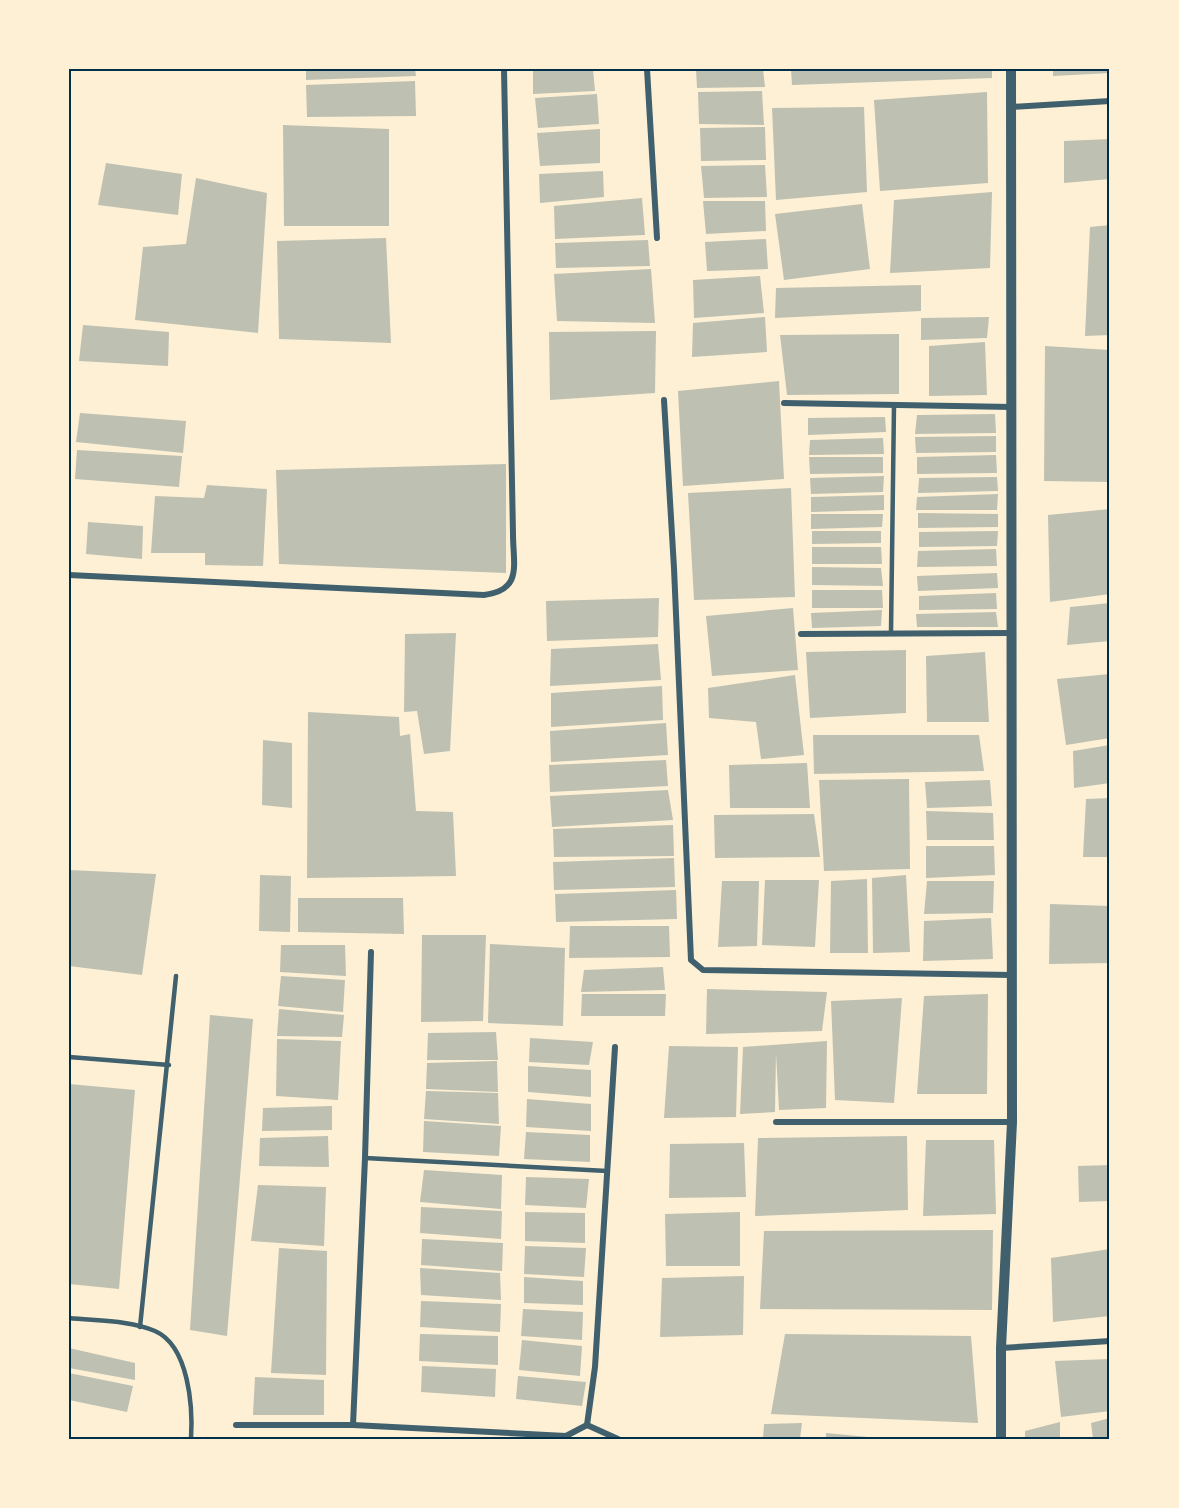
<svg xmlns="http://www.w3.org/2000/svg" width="1179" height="1508" font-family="'PT Serif',serif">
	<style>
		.building { fill: #bec0b2 }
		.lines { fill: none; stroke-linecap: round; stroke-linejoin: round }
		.service { stroke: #3f606c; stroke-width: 4.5 }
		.minor { stroke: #3f606c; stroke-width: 6 }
		.tertiary { stroke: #3f606c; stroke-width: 10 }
		.neatline { fill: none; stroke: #003049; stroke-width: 2 }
	</style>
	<rect width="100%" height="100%" fill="#fdf0d5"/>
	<!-- building -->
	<g class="building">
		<polygon points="306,69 415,69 416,76 306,80"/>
		<polygon points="533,69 593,69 595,91 533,94"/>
		<polygon points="696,69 763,69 765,87 697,88"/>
		<polygon points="791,69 992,69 992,78 792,85"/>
		<polygon points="1053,69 1110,69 1110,73 1053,76"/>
		<polygon points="415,81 416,116 307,117 306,85"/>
		<polygon points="762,91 764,125 699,124 698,92"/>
		<polygon points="987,92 988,183 880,191 874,100"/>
		<polygon points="597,94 599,124 538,128 535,98"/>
		<polygon points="864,107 867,192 776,200 772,108"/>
		<polygon points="283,125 389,129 389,226 284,226"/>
		<polygon points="765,127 766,160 701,161 700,128"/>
		<polygon points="600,129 600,163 540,166 537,133"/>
		<polygon points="1110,139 1110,179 1064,183 1064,141"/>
		<polygon points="106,163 182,174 178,215 98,205"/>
		<polygon points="765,165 767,197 704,198 701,166"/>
		<polygon points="603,171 604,197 540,203 539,174"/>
		<polygon points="196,178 267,193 258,333 135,320 143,247 186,244"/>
		<polygon points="992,192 990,268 890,273 894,200"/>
		<polygon points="642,198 645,235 555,239 554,206"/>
		<polygon points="703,201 765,201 766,231 706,234"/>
		<polygon points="862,204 870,269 784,280 775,214"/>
		<polygon points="1110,225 1110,335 1085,336 1090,227"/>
		<polygon points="386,238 391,343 279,339 277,241"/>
		<polygon points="766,239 768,269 707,271 705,242"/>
		<polygon points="648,240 650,266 556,268 555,243"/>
		<polygon points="651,269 655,323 557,321 554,274"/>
		<polygon points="760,276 764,313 694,318 693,280"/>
		<polygon points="921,285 921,311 775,318 776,288"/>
		<polygon points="765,317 767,352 692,357 693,323"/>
		<polygon points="989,317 987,338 921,340 921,318"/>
		<polygon points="83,325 169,332 168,366 79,361"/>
		<polygon points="656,331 655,393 550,400 549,332"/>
		<polygon points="899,334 899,394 787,395 780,335"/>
		<polygon points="985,342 987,395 929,396 929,346"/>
		<polygon points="1045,346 1110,350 1110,482 1044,481"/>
		<polygon points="779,381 784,479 683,486 678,391"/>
		<polygon points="80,413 186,421 183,453 76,442"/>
		<polygon points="995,414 996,433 915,434 917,415"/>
		<polygon points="885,417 886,432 808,435 808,418"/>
		<polygon points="996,436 996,452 916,453 915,437"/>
		<polygon points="883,438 884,454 809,455 810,440"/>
		<polygon points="77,450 182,456 179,487 75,479"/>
		<polygon points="996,455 997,473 917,474 917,457"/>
		<polygon points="809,457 883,457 883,473 810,474"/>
		<polygon points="506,464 506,573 279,564 276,470"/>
		<polygon points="884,476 883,492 811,494 810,478"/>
		<polygon points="997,477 998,491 918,493 919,478"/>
		<polygon points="207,485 267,489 263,566 205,565 205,553 151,553 155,496 204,498"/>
		<polygon points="791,488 795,597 694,600 688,493"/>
		<polygon points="998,494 997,510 916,510 917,497"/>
		<polygon points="884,495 884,510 811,512 811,497"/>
		<polygon points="1110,509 1110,594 1050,602 1048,515"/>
		<polygon points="918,513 998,514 998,527 918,528"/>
		<polygon points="811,514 883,514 882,527 811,529"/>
		<polygon points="88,522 143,526 142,559 86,554"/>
		<polygon points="812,531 881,531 881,543 812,544"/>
		<polygon points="998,531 997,546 919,547 919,532"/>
		<polygon points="812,547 881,547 882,564 812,564"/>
		<polygon points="996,549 997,566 917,567 918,551"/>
		<polygon points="812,567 881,568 883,586 812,585"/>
		<polygon points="997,573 998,588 918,591 917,576"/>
		<polygon points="812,590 882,590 883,608 812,608"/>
		<polygon points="996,593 997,609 919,610 919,596"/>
		<polygon points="659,598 658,637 547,641 546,601"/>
		<polygon points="1110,603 1110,641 1067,645 1070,607"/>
		<polygon points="793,608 798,670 712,676 706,616"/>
		<polygon points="882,610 881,626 812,628 811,613"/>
		<polygon points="996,612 998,627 917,627 916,614"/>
		<polygon points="456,633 450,751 424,754 417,711 404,712 405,634"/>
		<polygon points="658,644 661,680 550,686 551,649"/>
		<polygon points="906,650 906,713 810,718 806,652"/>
		<polygon points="985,652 989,722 927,722 926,656"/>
		<polygon points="1110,674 1110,738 1066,745 1057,679"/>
		<polygon points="795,675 804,755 761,759 756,722 709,718 708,688"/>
		<polygon points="662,686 663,720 551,727 551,693"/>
		<polygon points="308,712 399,717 400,736 410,734 416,811 453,812 456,876 307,878"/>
		<polygon points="666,723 668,755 551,762 550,731"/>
		<polygon points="813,735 979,735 984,771 814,774"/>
		<polygon points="263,740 292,743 292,808 262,805"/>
		<polygon points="1110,745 1110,783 1074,788 1073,751"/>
		<polygon points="666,760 668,786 550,792 549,765"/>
		<polygon points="807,763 810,808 730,808 729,765"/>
		<polygon points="909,779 910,869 824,871 819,780"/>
		<polygon points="990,780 992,806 927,808 925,782"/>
		<polygon points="668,790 673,820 552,827 550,796"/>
		<polygon points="1110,798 1110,857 1083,857 1086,799"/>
		<polygon points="926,811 993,813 994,840 927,840"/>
		<polygon points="814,814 820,857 715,858 714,815"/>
		<polygon points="673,825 674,856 554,857 553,829"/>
		<polygon points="926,846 994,846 995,875 926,878"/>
		<polygon points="674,858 675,887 554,890 553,862"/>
		<polygon points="69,870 156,874 142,975 69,966"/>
		<polygon points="260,875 291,876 290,932 259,931"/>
		<polygon points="906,875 910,952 873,953 872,878"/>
		<polygon points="867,879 868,953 830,953 831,881"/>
		<polygon points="765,880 819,880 815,947 762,945"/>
		<polygon points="722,881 759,881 757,946 718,947"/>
		<polygon points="927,881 994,881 993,913 924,914"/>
		<polygon points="676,890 677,919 556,922 555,894"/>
		<polygon points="298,898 403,898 404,934 298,932"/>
		<polygon points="1050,904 1110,906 1110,963 1049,964"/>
		<polygon points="991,918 993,959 923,961 924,921"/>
		<polygon points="570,926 669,926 670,957 569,958"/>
		<polygon points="422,935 486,935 483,1021 421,1022"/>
		<polygon points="490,944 565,948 563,1026 488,1023"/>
		<polygon points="281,945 345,945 346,976 280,972"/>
		<polygon points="663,967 665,990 581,992 584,970"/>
		<polygon points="281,976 345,980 343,1012 278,1006"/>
		<polygon points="707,989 827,992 822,1031 706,1034"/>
		<polygon points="582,994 666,994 665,1016 581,1016"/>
		<polygon points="988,994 987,1094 917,1094 924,996"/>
		<polygon points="902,998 894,1103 835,1100 831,1001"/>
		<polygon points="279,1009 344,1015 342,1037 277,1036"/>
		<polygon points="210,1015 253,1019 227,1336 190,1330"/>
		<polygon points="496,1032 498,1060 427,1060 428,1033"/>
		<polygon points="530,1038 593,1042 589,1065 529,1062"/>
		<polygon points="277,1039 341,1041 338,1100 276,1096"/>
		<polygon points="827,1041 826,1108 779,1110 776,1053 775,1112 740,1114 743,1047"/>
		<polygon points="669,1046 738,1047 736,1117 664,1118"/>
		<polygon points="497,1061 498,1092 426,1089 427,1063"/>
		<polygon points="528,1066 591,1070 591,1097 528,1092"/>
		<polygon points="69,1084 135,1090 119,1289 69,1284"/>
		<polygon points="426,1091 498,1093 499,1124 424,1119"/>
		<polygon points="527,1099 591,1104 591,1131 526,1127"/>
		<polygon points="332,1106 332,1130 262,1131 263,1108"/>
		<polygon points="424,1121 501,1126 499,1156 423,1152"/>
		<polygon points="526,1132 590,1135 590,1162 524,1159"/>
		<polygon points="328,1136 329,1167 259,1166 260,1138"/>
		<polygon points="907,1136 908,1210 755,1216 758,1138"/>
		<polygon points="926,1140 994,1140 996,1214 923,1216"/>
		<polygon points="744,1143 746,1197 669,1198 670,1144"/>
		<polygon points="1110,1165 1110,1201 1079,1202 1078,1166"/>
		<polygon points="424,1170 502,1175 501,1209 420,1202"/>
		<polygon points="526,1177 589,1179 586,1208 525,1205"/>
		<polygon points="258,1185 326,1187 324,1246 251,1241"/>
		<polygon points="421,1207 502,1211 501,1239 420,1233"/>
		<polygon points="525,1212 585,1213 585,1243 525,1241"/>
		<polygon points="740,1212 740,1266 666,1266 665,1214"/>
		<polygon points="993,1230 992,1310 760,1309 764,1231"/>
		<polygon points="422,1239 503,1243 502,1271 421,1265"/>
		<polygon points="525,1246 586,1248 584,1277 524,1274"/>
		<polygon points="279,1248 327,1251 326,1375 271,1373"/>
		<polygon points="1110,1249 1110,1316 1053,1322 1051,1258"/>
		<polygon points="420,1268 500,1273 501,1300 421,1295"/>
		<polygon points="744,1276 743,1335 660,1337 662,1278"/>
		<polygon points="524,1277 583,1281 583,1305 524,1303"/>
		<polygon points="421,1301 501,1304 500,1332 420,1327"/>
		<polygon points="523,1309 583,1312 582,1340 521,1336"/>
		<polygon points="420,1334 498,1336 498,1365 419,1361"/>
		<polygon points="785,1334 971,1336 978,1423 771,1414"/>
		<polygon points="522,1340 582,1346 580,1376 519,1370"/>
		<polygon points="69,1348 135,1363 135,1380 69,1368"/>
		<polygon points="1110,1359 1110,1411 1061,1417 1055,1361"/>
		<polygon points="422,1366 496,1369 495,1397 421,1392"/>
		<polygon points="69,1373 133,1386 127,1412 69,1400"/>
		<polygon points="518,1376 586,1382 582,1406 516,1399"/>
		<polygon points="255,1377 324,1380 324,1415 253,1415"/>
		<polygon points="1110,1418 1110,1439 1093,1439 1091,1423"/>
		<polygon points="1060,1422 1060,1439 1025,1439 1025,1431"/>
		<polygon points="802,1423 800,1439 763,1439 764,1424"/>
		<polygon points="826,1433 868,1437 868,1439 826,1439"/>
	</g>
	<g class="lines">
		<!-- service -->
		<g class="service">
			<polyline points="891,633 894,405"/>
			<polyline points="69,1057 169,1065"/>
			<polyline points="365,1158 607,1171"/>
			<path d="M69 1318C96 1321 130 1320 155 1331 189 1346 193 1407 191 1439"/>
			<polyline points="140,1327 176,976"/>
		</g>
		<!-- minor -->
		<g class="minor">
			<polyline points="647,69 657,238"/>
			<polyline points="1010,107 1110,101"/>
			<polyline points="664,400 674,568 691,960 703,970 1012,975"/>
			<polyline points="784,403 1012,407"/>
			<path d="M69 575 484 595C523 590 513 565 513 534L504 69"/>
			<polyline points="801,634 1013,633"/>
			<polyline points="776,1122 1012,1122"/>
			<polyline points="1001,1348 1110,1341"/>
			<polyline points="236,1425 353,1425 566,1436 587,1425 595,1367 615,1047"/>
			<polyline points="353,1425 365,1158 371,952"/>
			<polyline points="587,1425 618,1439"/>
		</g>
		<!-- tertiary -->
		<polyline class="tertiary" points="1001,1439 1001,1348 1012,1122 1011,69"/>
	</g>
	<!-- border -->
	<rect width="1179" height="1508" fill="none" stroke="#fdf0d5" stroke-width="141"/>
	<rect x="70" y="70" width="1038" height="1368" class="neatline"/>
</svg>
